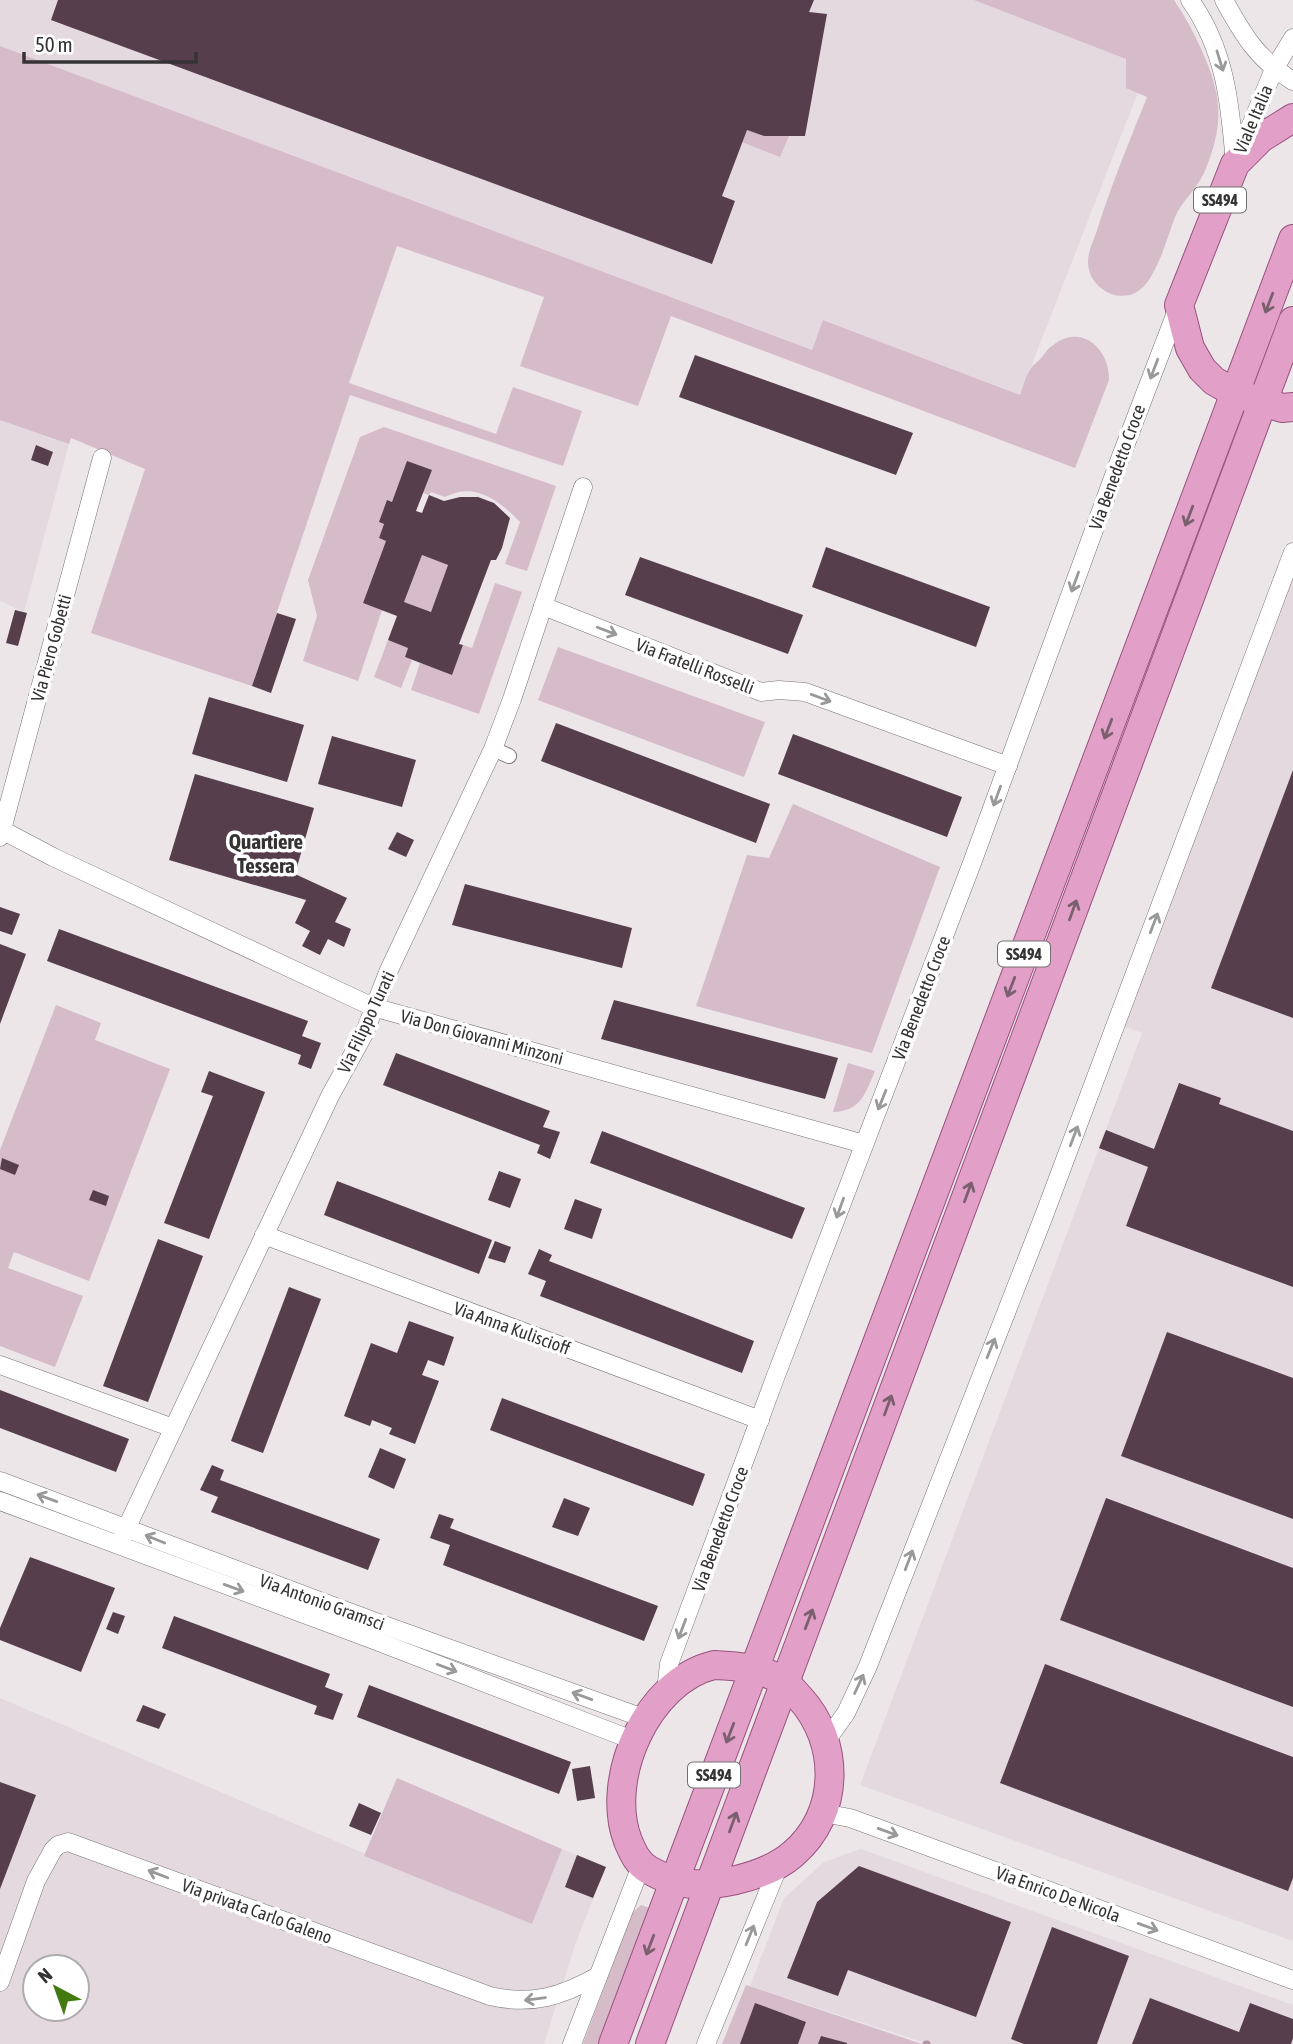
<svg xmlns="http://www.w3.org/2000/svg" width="1293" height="2044" font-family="'Asap Condensed',sans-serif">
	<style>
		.built { fill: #e5d9e0; fill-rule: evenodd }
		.green { fill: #d6bbc9 }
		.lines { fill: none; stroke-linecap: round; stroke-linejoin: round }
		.stream { stroke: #b295a5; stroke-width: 7 }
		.building { fill: #573e4c; fill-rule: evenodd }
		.pedestrian-casing { stroke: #797477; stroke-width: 16 }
		.minor-casing { stroke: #797477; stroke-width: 19 }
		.primary-casing { stroke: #99517d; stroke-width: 30 }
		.pedestrian { stroke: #fff; stroke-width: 14 }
		.minor { stroke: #fff; stroke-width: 18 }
		.primary { stroke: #e2a0c8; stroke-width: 28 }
		.oneway { stroke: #9a999a }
		.oneway2 { stroke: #7a5f6f }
		.labels { text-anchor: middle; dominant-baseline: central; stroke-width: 7; stroke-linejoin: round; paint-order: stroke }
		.shield { fill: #fff; stroke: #727071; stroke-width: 2 }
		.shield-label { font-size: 16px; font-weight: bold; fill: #353334 }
		.street-label { font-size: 18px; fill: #353334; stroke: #fff }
		.quarter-label { font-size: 21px; font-weight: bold; fill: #353334; stroke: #fff }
	</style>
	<rect width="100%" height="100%" fill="#ece6e9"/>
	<!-- built -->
	<g class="built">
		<polygon points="0,0 1174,0 1020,395 824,320 812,350 0,46"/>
		<polygon points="0,420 69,444 24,612 0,601"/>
		<polygon points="1293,575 1293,1941 860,1785 1142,1033 1123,1026"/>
		<path d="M0 1698 366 1854 365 1856 532 1924 562 1849 606 1867 576 1942 544 2044H0ZM35 1967H77V2009H35Z"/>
		<polygon points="861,1849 1293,2005 1293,2044 929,2044 750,1986 784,1898 824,1862"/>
	</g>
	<!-- green -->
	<g class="green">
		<path d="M974 0H1174C1185 16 1194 33 1202 51 1223 98 1224 125 1204 173 1196 190 1182 201 1175 217 1167 238 1156 281 1137 292 1115 304 1088 286 1088 262 1088 250 1095 238 1098 227 1112 183 1130 140 1147 97L1126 88V59Z"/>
		<path d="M0 46 812 350 823 320 1020 395C1023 387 1025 377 1030 370 1032 365 1038 362 1041 358 1045 354 1047 349 1052 346 1080 322 1110 348 1109 380L1075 468 671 316 638 406 520 366 544 297 397 246 349 383 496 434 513 387 582 411 563 466 350 395 252 686 91 633 145 469 71 438 69 444 0 420Z"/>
		<polygon points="747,130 764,136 789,136 780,157 742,142"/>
		<path d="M384 427 556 486 527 571 505 564 520 522C500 501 475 481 445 497L431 492 429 495 423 493 392 502 379 522 384 524 379 538 386 541 363 603 382 610 358 681 303 661 317 616 308 580 360 437Z"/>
		<polygon points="422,555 448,565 431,612 404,602"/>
		<polygon points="495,583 522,592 479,714 411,690 420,663 452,674 463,645 472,648"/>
		<polygon points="388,640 408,648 405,657 412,660 401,688 374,677"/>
		<polygon points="558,647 765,722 744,777 538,700"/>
		<polygon points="793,804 940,867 872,1053 696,1006 747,855 769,858"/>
		<polygon points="56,1005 101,1023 95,1040 170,1069 89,1281 14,1252 8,1268 83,1296 55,1367 0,1346 0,1150"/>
		<path d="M848 1063 875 1071C865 1094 861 1111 833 1112Z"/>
		<polygon points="397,1778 562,1849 532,1924 364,1856"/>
		<polygon points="641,1905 650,1908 606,2044 583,2044 632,1913"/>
		<polygon points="746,1985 922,2044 722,2044"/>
	</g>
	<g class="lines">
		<!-- stream -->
		<polyline class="stream" points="926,2044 927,2044"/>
	</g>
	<!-- building -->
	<g class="building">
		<polygon points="58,0 814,0 809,12 827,14 805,136 764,136 747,130 722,196 735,201 712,264 51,20"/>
		<polygon points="695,355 913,433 896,475 679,397"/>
		<polygon points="36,445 53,452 48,466 31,460"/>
		<path d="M407 461 432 470 416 511 422 513 429 495 444 501 460 497H478L494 503 510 518 502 548 496 560H491L459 644 463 645 452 675 405 657 408 648 388 640 397 616 363 603 386 541 379 538 384 524 379 522 387 500 392 502ZM422 555 448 565 431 612 404 602Z"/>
		<polygon points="826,547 990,607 976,647 812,587"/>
		<polygon points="640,557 803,615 788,654 625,595"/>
		<polygon points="15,610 27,613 18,646 6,643"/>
		<polygon points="277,613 296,619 271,693 252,686"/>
		<polygon points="209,697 304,725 287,782 192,754"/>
		<polygon points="556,723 770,804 756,843 541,761"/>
		<polygon points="793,734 962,797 947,837 778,774"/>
		<polygon points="332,736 416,760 402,807 318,784"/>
		<polygon points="1293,770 1293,1018 1211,988"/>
		<polygon points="195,774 314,808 295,874 347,898 335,922 351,929 344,947 328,939 320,955 302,946 310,931 295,923 306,900 169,860"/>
		<polygon points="397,832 414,840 406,857 388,849"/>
		<polygon points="465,884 632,928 622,968 452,925"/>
		<polygon points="0,907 20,914 12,935 0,931"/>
		<polygon points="59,929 308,1021 302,1036 321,1043 311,1069 298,1064 301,1055 47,961"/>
		<polygon points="0,944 26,954 0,1024"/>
		<polygon points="614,1000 838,1058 825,1099 601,1039"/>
		<polygon points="396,1053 550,1111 543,1127 560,1132 550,1159 537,1153 540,1145 383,1085"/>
		<polygon points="209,1071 265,1092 209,1239 164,1223 213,1096 201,1092"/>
		<polygon points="1179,1083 1221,1098 1219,1104 1293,1131 1293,1287 1126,1226 1148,1167 1099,1148 1106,1130 1154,1149"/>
		<polygon points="602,1131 805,1208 792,1239 590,1163"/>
		<polygon points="2,1158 19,1165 15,1175 0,1169"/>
		<polygon points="499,1171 521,1179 510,1208 488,1200"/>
		<polygon points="337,1181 492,1240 479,1274 324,1215"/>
		<polygon points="93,1190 109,1196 106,1206 89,1200"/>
		<polygon points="575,1199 602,1209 592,1239 564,1229"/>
		<polygon points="158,1239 203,1256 148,1402 103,1386"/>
		<polygon points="495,1241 511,1247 505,1263 488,1258"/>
		<polygon points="539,1249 552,1255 549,1261 754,1341 742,1373 540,1296 546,1281 528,1274"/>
		<polygon points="289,1287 321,1299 263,1453 231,1441"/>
		<polygon points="409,1321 454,1337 444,1366 428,1360 422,1375 439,1381 415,1444 389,1434 392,1428 372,1420 370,1426 344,1416 371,1343 397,1353"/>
		<polygon points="1167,1332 1293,1378 1293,1519 1121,1456"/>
		<polygon points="0,1390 129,1439 116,1472 0,1428"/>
		<polygon points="502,1398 705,1474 693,1506 490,1430"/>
		<polygon points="380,1448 406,1459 394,1489 368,1477"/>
		<polygon points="212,1465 224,1470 220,1480 380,1539 368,1570 211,1512 218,1497 200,1490"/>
		<polygon points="564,1498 590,1508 578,1536 552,1527"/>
		<polygon points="1106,1498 1293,1568 1293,1707 1060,1620"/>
		<polygon points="439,1514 454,1519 450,1528 658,1606 644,1641 443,1565 450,1545 430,1538"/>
		<polygon points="30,1557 115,1588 81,1672 0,1640 0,1628"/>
		<polygon points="113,1612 125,1616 118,1634 106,1629"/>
		<polygon points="174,1616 330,1674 325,1687 343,1694 333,1720 314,1714 317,1706 162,1648"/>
		<polygon points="1045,1664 1293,1757 1293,1878 1288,1891 1000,1783"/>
		<polygon points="369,1685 571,1762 559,1794 357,1717"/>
		<polygon points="143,1705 166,1714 159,1729 136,1721"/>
		<polygon points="590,1766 595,1798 577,1801 572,1769"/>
		<polygon points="0,1782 36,1795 0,1889"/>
		<polygon points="359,1803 381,1813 371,1835 349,1826"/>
		<polygon points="577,1855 606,1867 593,1898 565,1887"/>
		<polygon points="859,1866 1011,1922 976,2017 848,1970 838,1996 787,1978 817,1902"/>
		<polygon points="1052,1927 1129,1956 1097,2044 1024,2044 1011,2039"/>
		<polygon points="1150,1998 1239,2032 1250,2003 1293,2019 1293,2038 1291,2044 1132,2044"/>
		<polygon points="755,2003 806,2022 798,2044 740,2044"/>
		<polygon points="821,2036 847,2043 847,2044 818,2044"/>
	</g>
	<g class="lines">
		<!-- pedestrian casing -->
		<g class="pedestrian-casing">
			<polyline id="pedestrian" points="493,749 509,756"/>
		</g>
		<!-- minor casing -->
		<g class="minor-casing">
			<g id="minor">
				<path d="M1190 0C1226 51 1230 104 1235 164"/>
				<path d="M1224 0C1243 35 1258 60 1293 81"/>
				<polyline points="1240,152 1274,69 1293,38"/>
				<polyline points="543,606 761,692 779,690 805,692 1008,766"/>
				<polyline points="0,829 53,857 373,1007 864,1144"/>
				<polyline points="0,837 102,458"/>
				<polyline points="264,1235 760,1420"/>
				<polyline points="0,1365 173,1428"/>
				<polyline points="0,1481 381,1624 646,1719"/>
				<polyline points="0,1501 374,1640 635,1741"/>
				<polyline points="119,1544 330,1096 364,1034 389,970 493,749 512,699 583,487"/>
				<polyline points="666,1692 669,1664 775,1378 972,863 1120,459 1179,305"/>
				<polyline points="826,1741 846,1713 868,1666 1045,1213 1293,552"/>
				<polyline points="823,1813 850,1818 1293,1980"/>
				<path d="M0 1982 36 1881 53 1850 58 1845 68 1842 490 1996C532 2006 562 1996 598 1976"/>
				<polyline points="572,2044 641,1866"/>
				<polyline points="706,2044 779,1865"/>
			</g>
		</g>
		<!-- primary casing -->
		<g class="primary-casing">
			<g id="primary">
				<polyline points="1293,118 1261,138 1235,164 1179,305 1190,348 1202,369 1214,381 1235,393 1263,402 1282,408 1293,407"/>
				<path d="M714 1665C738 1666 765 1668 785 1683 790 1686 795 1693 800 1698 840 1742 841 1813 793 1854 777 1868 757 1875 736 1880 703 1887 679 1887 649 1870 638 1864 633 1853 628 1841 604 1779 647 1681 714 1665Z"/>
				<polyline points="613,2044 1293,239"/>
				<polyline points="650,2044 1293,321"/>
			</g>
		</g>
		<!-- pedestrian -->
		<use href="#pedestrian" class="pedestrian"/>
		<!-- minor -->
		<use href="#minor" class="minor"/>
		<!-- primary -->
		<use href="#primary" class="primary"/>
	</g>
	<!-- one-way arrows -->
	<defs><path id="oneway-shaft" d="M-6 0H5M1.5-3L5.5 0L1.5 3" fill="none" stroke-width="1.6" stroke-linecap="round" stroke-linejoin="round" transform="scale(1.75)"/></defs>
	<g class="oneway">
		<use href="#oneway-shaft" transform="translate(1220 61) rotate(73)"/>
		<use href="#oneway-shaft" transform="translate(1154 369) rotate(111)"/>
		<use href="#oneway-shaft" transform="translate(1075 582) rotate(110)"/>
		<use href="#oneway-shaft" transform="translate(607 631) rotate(21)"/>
		<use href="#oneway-shaft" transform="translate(821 698) rotate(20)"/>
		<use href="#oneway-shaft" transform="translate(997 796) rotate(110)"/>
		<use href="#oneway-shaft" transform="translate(1154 923) rotate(-69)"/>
		<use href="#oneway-shaft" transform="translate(882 1100) rotate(112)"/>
		<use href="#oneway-shaft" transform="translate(1074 1136) rotate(-69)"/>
		<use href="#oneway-shaft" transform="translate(840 1208) rotate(110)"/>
		<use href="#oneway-shaft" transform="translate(991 1348) rotate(-68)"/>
		<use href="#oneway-shaft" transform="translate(47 1498) rotate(-160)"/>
		<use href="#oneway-shaft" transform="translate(155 1539) rotate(-158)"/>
		<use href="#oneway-shaft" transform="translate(909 1560) rotate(-69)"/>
		<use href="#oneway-shaft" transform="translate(234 1588) rotate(20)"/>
		<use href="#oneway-shaft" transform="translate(682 1629) rotate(111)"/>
		<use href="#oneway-shaft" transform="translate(447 1668) rotate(21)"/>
		<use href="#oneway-shaft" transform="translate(859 1684) rotate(-65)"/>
		<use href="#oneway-shaft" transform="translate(582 1696) rotate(-160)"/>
		<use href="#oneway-shaft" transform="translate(888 1832) rotate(20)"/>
		<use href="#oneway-shaft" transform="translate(158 1874) rotate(-159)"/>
		<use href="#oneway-shaft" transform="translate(1148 1927) rotate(20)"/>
		<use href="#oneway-shaft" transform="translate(750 1935) rotate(-68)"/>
		<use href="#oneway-shaft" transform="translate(535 1999) rotate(172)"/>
	</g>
	<g class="oneway2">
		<use href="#oneway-shaft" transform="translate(1269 303) rotate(111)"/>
		<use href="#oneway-shaft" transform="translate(1189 516) rotate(111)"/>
		<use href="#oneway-shaft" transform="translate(1108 729) rotate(111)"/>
		<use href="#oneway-shaft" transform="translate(1073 910) rotate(-70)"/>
		<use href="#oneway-shaft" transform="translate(1011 987) rotate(111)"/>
		<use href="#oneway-shaft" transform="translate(968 1192) rotate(-70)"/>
		<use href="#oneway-shaft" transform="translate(888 1405) rotate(-70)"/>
		<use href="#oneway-shaft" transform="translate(809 1619) rotate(-69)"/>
		<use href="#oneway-shaft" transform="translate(730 1733) rotate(111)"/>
		<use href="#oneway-shaft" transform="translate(733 1822) rotate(-70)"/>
		<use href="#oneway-shaft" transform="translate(650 1945) rotate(111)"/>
	</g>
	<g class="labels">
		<!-- shield labels -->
		<g class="shield">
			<rect x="1194" y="187.5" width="52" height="25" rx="5"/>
			<rect x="998" y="941.5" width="52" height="25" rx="5"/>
			<rect x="688" y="1762.5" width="52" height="25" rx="5"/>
		</g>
		<g class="shield-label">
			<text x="1220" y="200">SS494</text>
			<text x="1024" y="954">SS494</text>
			<text x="714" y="1775">SS494</text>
		</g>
		<!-- street labels -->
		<g class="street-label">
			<text transform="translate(1253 119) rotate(-67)">Viale Italia</text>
			<text transform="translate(1117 467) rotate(-70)">Via Benedetto Croce</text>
			<text transform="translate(51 648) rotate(-75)">Via Piero Gobetti</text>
			<text transform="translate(695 666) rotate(21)">Via Fratelli Rosselli</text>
			<text transform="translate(921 998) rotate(-69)">Via Benedetto Croce</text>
			<text transform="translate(366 1022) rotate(-65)">Via Filippo Turati</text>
			<text transform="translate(482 1037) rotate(15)">Via Don Giovanni Minzoni</text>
			<text transform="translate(512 1328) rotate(20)">Via Anna Kuliscioff</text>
			<text transform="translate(720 1529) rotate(-70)">Via Benedetto Croce</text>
			<text transform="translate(322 1602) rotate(20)">Via Antonio Gramsci</text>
			<text transform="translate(1058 1894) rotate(20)">Via Enrico De Nicola</text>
			<text transform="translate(257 1911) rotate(20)">Via privata Carlo Galeno</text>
		</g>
		<!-- quarter labels -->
		<g class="quarter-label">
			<text x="266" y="841">Quartiere<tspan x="266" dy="24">Tessera</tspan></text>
		</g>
	</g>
	<!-- north arrow -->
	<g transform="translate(56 1988) rotate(319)"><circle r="33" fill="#ffffff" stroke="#aeadae" stroke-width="2"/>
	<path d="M0-5L12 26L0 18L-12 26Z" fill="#427a10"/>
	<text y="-10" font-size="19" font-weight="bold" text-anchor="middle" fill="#353334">N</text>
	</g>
	<!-- scale -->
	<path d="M24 52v10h172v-10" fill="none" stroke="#353334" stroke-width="3.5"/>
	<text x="35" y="52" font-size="21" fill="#353334" stroke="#ffffff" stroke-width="5" paint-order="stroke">50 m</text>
</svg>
